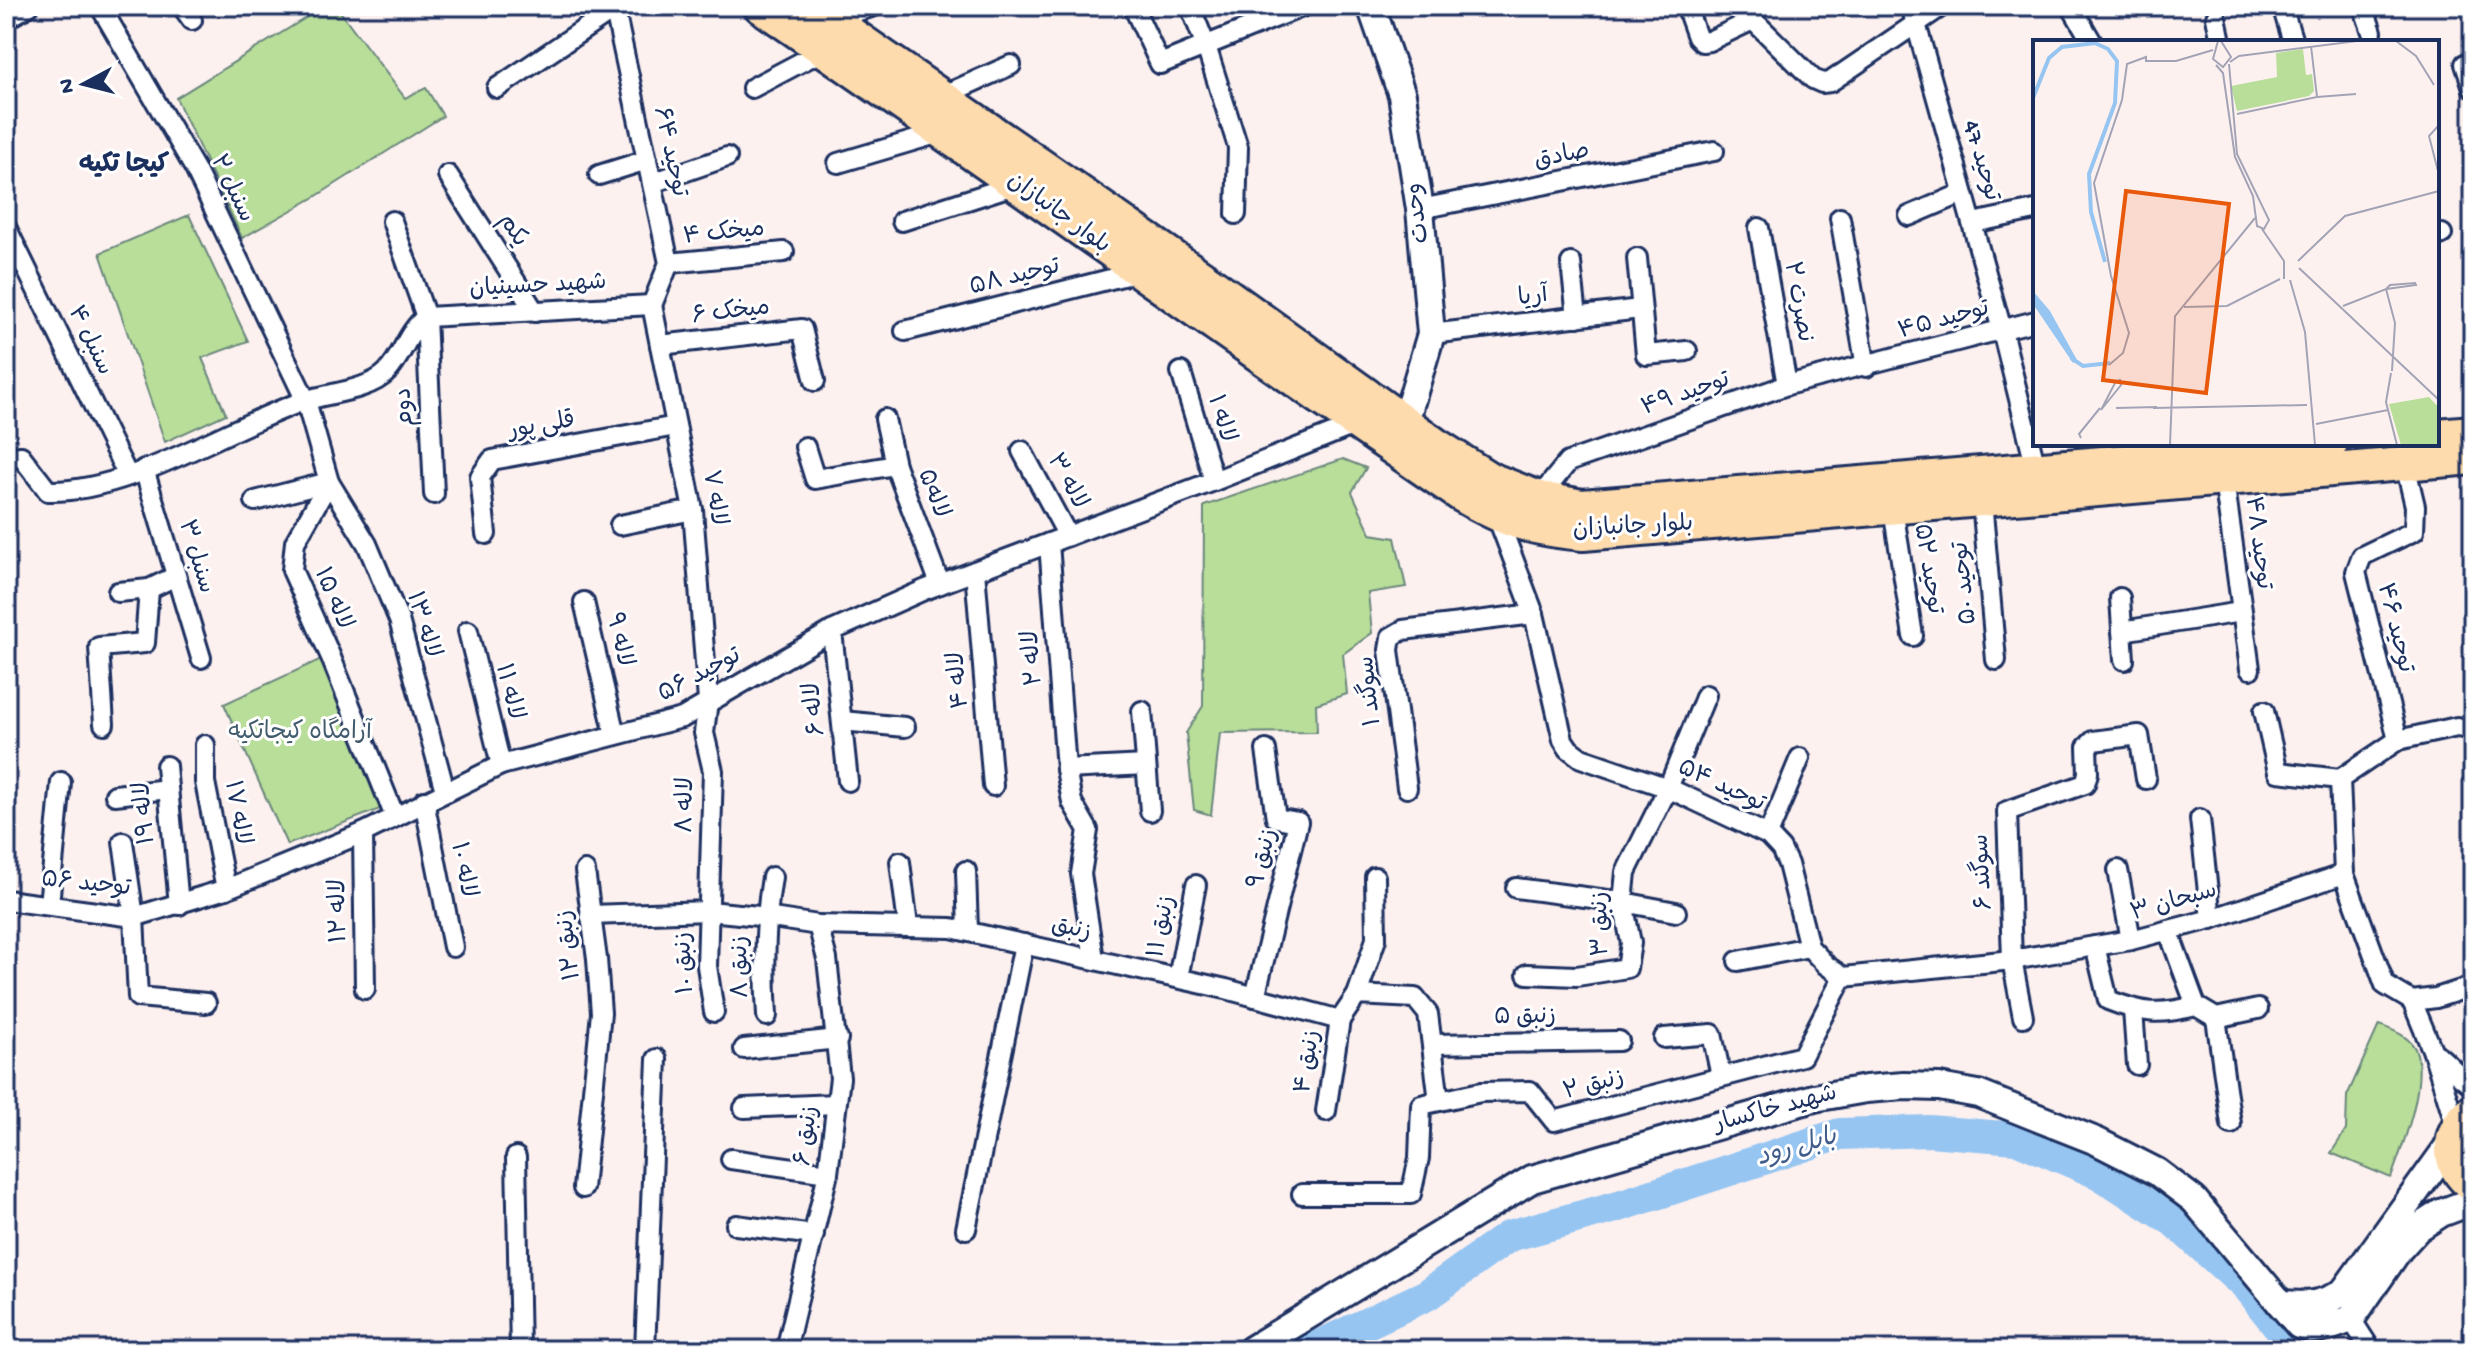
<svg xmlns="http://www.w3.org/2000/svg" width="2479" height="1356" font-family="'Gochi Hand','Playpen Sans Arabic',sans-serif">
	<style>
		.green { fill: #b8de99; stroke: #6a867c; stroke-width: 2 }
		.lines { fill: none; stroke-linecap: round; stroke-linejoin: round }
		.river { stroke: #96c5f1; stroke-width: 32 }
		.minor-casing { stroke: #1b2f5e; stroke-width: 24 }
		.secondary-casing { stroke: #1b2f5e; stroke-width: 32 }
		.primary-casing { stroke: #1b2f5e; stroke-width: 36 }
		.trunk-casing { stroke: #1b2f5e; stroke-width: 38 }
		.minor { stroke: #fff; stroke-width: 18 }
		.secondary { stroke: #fff; stroke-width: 26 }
		.primary { stroke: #fedbac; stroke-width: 30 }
		.trunk { stroke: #fedbac; stroke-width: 32 }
		.labels { text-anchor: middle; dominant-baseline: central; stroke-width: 6; stroke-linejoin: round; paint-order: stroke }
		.street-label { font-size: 24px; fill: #1b2f5e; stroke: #fff }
		.park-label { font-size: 24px; fill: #425b6d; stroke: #fff }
		.neighbourhood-label { font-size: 26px; font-weight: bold; fill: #1b2f5e; stroke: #fff }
		.water-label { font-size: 26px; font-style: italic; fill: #405c8a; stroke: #fff }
		.inset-river { fill: none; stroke: #96c5f1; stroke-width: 4 }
		.inset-road { fill: none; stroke: #a3a3b6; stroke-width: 2 }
		.view { fill: #e8590c; fill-opacity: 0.15; stroke: #e8590c; stroke-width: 4 }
		.inset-edge { fill: none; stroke: #1b2f5e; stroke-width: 4 }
	</style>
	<rect width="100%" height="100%" fill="#fdf1f0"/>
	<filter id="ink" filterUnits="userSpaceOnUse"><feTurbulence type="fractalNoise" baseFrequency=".0125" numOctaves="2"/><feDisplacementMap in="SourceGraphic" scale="16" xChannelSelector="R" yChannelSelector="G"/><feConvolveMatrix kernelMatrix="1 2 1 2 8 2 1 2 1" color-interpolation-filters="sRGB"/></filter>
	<g filter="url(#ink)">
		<!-- green -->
		<g class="green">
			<polygon points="325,6 336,6 405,98 426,88 443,116 315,197 242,238 176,98"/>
			<polygon points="189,215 248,341 202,358 226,414 165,442 100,253"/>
			<polygon points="1343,459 1366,468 1352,492 1371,534 1395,538 1406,587 1368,593 1372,633 1343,654 1347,694 1316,704 1317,732 1220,733 1211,815 1194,810 1186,733 1203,706 1204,506"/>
			<polygon points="330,655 393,804 287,845 224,704"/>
			<path d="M2379 1025C2393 1030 2413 1037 2417 1054 2425 1089 2403 1145 2391 1178L2331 1153 2346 1130 2347 1096Z"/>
		</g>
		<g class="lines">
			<!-- river -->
			<polyline class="river" points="1310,1350 1427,1295 1509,1236 1619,1206 1840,1134 1929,1131 2016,1138 2100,1174 2174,1221 2246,1286 2298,1350"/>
			<!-- minor casing -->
			<g class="minor-casing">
				<g id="minor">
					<polyline points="100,6 195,169 306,401 329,482 295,542 292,570 330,655 395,817"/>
					<polyline points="182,6 192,20"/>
					<polyline points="614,6 669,263 652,305"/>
					<polyline points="1133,6 1160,64 1304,6"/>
					<polyline points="1190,6 1206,46 1238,147 1236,214"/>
					<polyline points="1686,6 1697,37 1702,42 1709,41 1753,20 1813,79 1822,83 1830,82 1942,6"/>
					<polyline points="1911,6 2002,330 2036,468"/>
					<polyline points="2071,6 2092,42"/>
					<polyline points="2282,6 2293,42"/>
					<polyline points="2363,6 2372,32"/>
					<polyline points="2216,17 2221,42"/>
					<polyline points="6,19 29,6"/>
					<polyline points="831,20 874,6"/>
					<polyline points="2465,64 2473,88"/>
					<polyline points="497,88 614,9"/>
					<polyline points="752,88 824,50"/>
					<polyline points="942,96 1011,65"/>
					<polyline points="838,163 943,132"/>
					<polyline points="448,175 535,312"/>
					<polyline points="599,175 647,160"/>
					<polyline points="652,183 727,157"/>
					<polyline points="1420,209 1714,151"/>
					<polyline points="1909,216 1963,193"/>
					<polyline points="1840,218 1866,367"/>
					<polyline points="392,221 426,317 434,494"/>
					<polyline points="902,221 1017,184"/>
					<polyline points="1973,223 2035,210"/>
					<polyline points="6,227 128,476"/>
					<polyline points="1759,228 1787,385"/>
					<polyline points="2437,236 2442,234"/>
					<polyline points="1637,258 1646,355 1687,351"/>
					<polyline points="669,263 784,252"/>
					<polyline points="1571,263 1577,317"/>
					<polyline points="652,305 693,510 708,701 704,733 713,771 707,966 714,1012"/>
					<polyline points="426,317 652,305"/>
					<polyline points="905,331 1138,272"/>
					<polyline points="1431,334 1640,309"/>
					<polyline points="660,345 802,329 815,381"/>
					<polyline points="1181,372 1214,481"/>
					<polyline points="885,419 895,465 940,584"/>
					<polyline points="805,447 815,479 895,465"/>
					<polyline points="1022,451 1068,536"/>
					<path d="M6 458 21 456 48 491C131 493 228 426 307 400 330 393 370 390 387 372 403 355 407 332 426 317"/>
					<polyline points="144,469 201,658"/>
					<polyline points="2224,480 2250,669"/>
					<polyline points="1539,498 1568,462 1787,385 2035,321"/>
					<polyline points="255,501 329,482 367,544 399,620 445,791"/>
					<polyline points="1982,501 1996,660"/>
					<polyline points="1893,509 1913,636"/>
					<polyline points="1497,516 1534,614 1563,740 1569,749 1581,758 1668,788 1768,835 1781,849 1788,864 1809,947 1826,965 1843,977 2012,960 2131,940 2211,919 2344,874"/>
					<polyline points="620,525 693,510"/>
					<polyline points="486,534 480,477 492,460 676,426"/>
					<polyline points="1049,543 1066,769 1072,802 1088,830 1081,874 1094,959"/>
					<polyline points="975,571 993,786"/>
					<polyline points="118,592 149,589 176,576"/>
					<polyline points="2120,598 2124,660"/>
					<polyline points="584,602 615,735"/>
					<polyline points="468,631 501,765"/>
					<polyline points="832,631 848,781"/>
					<polyline points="2122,631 2241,612"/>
					<polyline points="1142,711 1150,811"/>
					<polyline points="2264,711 2278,772 2340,779"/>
					<polyline points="842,721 905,727"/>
					<polyline points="104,724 99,647 145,643 149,589"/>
					<polyline points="2473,730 2457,727 2398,740 2340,779 2344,874 2385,985 2412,1001 2436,998 2473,986"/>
					<polyline points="2398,740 2356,572 2362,556 2414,531 2415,506 2405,464"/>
					<polyline points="205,745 205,782 226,889"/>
					<polyline points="166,766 179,905"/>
					<polyline points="1066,769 1146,765"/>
					<polyline points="1407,788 1389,650 1391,637 1403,630 1534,614"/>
					<polyline points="115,795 168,789"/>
					<polyline points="424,801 453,947"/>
					<polyline points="2200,819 2211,919"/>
					<polyline points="363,833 365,989"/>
					<polyline points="1768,835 1800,758"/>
					<polyline points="123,842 134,917 138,997 206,1003"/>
					<polyline points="900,862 908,926"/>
					<polyline points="2118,870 2131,940"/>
					<polyline points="966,871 968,931"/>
					<polyline points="1516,888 1623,902 1676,912"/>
					<polyline points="6,900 134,917 226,889 363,833 501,765 682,718 832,631 924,590 1214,481 1357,424"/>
					<polyline points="49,905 61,782"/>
					<polyline points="590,915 709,911 759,916 818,925 951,928 1226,989 1340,1020 1357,995 1415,998 1428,1014 1439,1101"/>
					<polyline points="2168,930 2196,1006"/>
					<path d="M2095 946 2108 1000C2143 1014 2159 1015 2196 1006L2216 1018 2258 1009"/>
					<polyline points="1738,961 1809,947"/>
					<polyline points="1527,974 1577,976 1627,968 1631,943 1623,902 1626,872 1668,788 1706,695"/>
					<polyline points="1178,978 1196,885"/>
					<polyline points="1357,995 1376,939 1375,877"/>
					<polyline points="1255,997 1298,822 1276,818 1266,750"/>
					<polyline points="2412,1001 2433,1052"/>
					<polyline points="2133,1010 2137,1065"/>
					<path d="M767 1016C764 968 764 924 772 877"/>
					<polyline points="2023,1017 2012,960 2007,811 2085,784 2088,773 2087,747 2093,741 2139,735 2146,779"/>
					<polyline points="2216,1018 2231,1124"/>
					<polyline points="1664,1038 1712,1034 1721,1076"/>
					<polyline points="1432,1044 1619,1041"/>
					<polyline points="744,1049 838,1039"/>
					<polyline points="744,1108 836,1104"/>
					<polyline points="1326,1111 1340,1020"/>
					<path d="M2456 1126 2433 1052C2447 1060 2456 1076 2473 1085"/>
					<polyline points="516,1157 520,1350"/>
					<polyline points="731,1159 828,1173"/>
					<polyline points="583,1188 601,1013 597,959 585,871"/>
					<polyline points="1302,1194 1411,1194 1419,1158 1421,1105 1481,1092 1530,1091 1554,1121 1802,1056 1843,977"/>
					<polyline points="736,1225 814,1235"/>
					<polyline points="966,1229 1024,944"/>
					<polyline points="2351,1319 2371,1350"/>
					<polyline points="645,1350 657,1059"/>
					<polyline points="786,1350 828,1173 840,1078 827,959 818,925"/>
				</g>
			</g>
			<!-- secondary casing -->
			<g class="secondary-casing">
				<g id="secondary">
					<polyline points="1371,6 1402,95 1420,209 1431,334 1405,422"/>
					<path d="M2450 1144 2345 1290C2325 1306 2306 1306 2281 1304L2299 1325 2312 1329 2329 1327 2351 1319 2399 1249 2418 1228 2441 1213 2473 1201"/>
					<polyline points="1251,1350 1532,1179 1814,1098 1866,1089 1904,1086 1939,1087 1978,1094 2096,1141 2157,1172 2194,1200 2281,1304"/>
				</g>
			</g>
			<!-- primary casing -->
			<g class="primary-casing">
				<path id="primary" d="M2473 1109C2444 1129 2443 1167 2473 1187"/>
			</g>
			<!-- trunk casing -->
			<g class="trunk-casing">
				<g id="trunk">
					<path d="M760 6C995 167 1226 335 1461 495 1506 522 1531 529 1583 534L2473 458"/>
					<polyline points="811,6 1215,286 1435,444 1490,479 1539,498 1582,506 2331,444"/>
					<polyline points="2437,435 2473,432"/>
				</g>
			</g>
			<!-- minor -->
			<use href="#minor" class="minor"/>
			<!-- secondary -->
			<use href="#secondary" class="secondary"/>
			<!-- primary -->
			<use href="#primary" class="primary"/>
			<!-- trunk -->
			<use href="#trunk" class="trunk"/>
		</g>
	</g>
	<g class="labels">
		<!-- street labels -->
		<g class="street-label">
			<text transform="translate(669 152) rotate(78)">توحید ۶۴</text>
			<text transform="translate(1562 157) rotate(-11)">صادق</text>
			<text transform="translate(1980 161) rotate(74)">توحید 47</text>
			<text transform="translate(231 189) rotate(64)">سنبل ۲</text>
			<text transform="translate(1419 213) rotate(-97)">وحدت</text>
			<text transform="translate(1058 214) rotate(36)">بلوار جانبازان</text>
			<text transform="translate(512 231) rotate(58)">یکم</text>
			<text transform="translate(724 234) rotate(-6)">میخک ۴</text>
			<text transform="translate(1015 278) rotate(-14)">توحید ۵۸</text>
			<text transform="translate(538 287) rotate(-3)">شهید حسینیان</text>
			<text transform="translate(1533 298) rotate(-7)">آریا</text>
			<text transform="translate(1797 302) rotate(80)">نصرت ۲</text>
			<text transform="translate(731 313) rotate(-7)">میخک ۶</text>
			<text transform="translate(1944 321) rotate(-15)">توحید ۴۵</text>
			<text transform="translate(89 341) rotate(64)">سنبل ۴</text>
			<text transform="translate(1686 395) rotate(-19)">توحید ۴۹</text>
			<text transform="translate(406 407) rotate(-93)">دوم</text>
			<text transform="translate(1220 419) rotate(73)">لاله ۱</text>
			<text transform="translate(542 427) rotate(-10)">قلی پور</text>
			<text transform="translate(1066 482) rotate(61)">لاله ۳</text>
			<text transform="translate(932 494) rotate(69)">لاله۵</text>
			<text transform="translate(713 498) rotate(81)">لاله ۷</text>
			<text transform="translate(1633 528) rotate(-3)">بلوار جانبازان</text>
			<text transform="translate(2257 543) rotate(83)">توحید ۴۸</text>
			<text transform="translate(195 557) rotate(73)">سنبل ۳</text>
			<text transform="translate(1927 569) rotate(81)">توحید ۵۲</text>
			<text transform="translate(1966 583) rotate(-96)">توحید ۵۰</text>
			<text transform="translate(332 599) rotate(67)">لاله ۱۵</text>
			<text transform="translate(422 625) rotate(73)">لاله ۱۳</text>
			<text transform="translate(2394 628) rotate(76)">توحید ۴۶</text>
			<text transform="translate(618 640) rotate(77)">لاله ۹</text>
			<text transform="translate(1034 658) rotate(-94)">لاله ۲</text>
			<text transform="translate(700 676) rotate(-28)">توحید ۵۶</text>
			<text transform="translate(960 680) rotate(-95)">لاله ۴</text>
			<text transform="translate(1371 691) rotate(-96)">سوگند ۱</text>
			<text transform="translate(508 692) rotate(76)">لاله ۱۱</text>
			<text transform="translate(816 709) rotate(-96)">لاله ۶</text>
			<text transform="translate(1721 787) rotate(25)">توحید ۵۴</text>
			<text transform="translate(687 805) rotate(-89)">لاله ۸</text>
			<text transform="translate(146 813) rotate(-95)">لاله ۱۹</text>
			<text transform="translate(236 813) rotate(80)">لاله ۱۷</text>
			<text transform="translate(1264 859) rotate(-76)">زنبق ۹</text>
			<text transform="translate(462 870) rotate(79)">لاله ۱۰</text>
			<text transform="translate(1984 872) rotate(-93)">سوگند ۶</text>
			<text transform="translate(86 885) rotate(6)">توحید ۵۶</text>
			<text transform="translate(2174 903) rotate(-16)">سبحان ۳</text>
			<text transform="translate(340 911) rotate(-91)">لاله ۱۲</text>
			<text transform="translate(1602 924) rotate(-91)">زنبق ۳</text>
			<text transform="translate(1163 927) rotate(-79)">زنبق ۱۱</text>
			<text transform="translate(1071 930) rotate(12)">زنبق</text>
			<text transform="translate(570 945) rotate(-97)">زنبق ۱۲</text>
			<text transform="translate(686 963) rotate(-93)">زنبق ۱۰</text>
			<text transform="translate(742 967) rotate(-91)">زنبق ۸</text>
			<text transform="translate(1525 1018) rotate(-1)">زنبق ۵</text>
			<text transform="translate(1309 1062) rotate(-81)">زنبق ۴</text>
			<text transform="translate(1594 1086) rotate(-15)">زنبق ۲</text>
			<text transform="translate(1776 1110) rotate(-15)">شهید خاکسار</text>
			<text transform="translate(808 1136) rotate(-83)">زنبق ۶</text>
		</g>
		<!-- park labels -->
		<g class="park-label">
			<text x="300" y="733">آرامگاه کیجاتکیه</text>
		</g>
		<!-- neighbourhood labels -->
		<g class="neighbourhood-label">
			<text x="124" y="166">کیجا تکیه</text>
		</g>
		<!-- water labels -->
		<g class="water-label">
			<text transform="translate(1797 1149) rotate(-16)">بابل رود</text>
		</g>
	</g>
	<!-- overview -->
	<g transform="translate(2033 40)">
		<rect width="406" height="406" fill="#fdf1f0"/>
		<path d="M270 9 273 35 279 34 281 51 276 56 204 71 198 46 244 37 243 13ZM396 357 406 368V405H368L356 364Z" fill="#b8de99"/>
		<path d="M0 251 17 271 44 320 40 323 0 264Z" fill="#96c5f1"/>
		<path class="inset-river" d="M0 58 16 18 29 7 62 3 75 9 84 21 82 63 56 134 58 172 72 222M38 318 50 326 77 323"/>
		<path class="inset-road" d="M185 1 180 19 190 27 198 17 188 1M363 1 383 16 401 45M197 22 206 16 324 1M183 25 190 33 202 117 220 156 224 186 231 189 236 180 204 114 196 24M284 57 323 54M204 74 284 57 278 6M406 85 396 96 406 135M229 189 251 221V239M265 221 312 176 406 151M266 228 406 360M257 240 272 292 282 405M382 243 383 245 353 249 357 245ZM310 266 353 249 362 283 359 331M151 267 194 266 247 239M76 325 90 313 96 293 78 236 61 143 89 60 94 24 113 17V21H143L180 10M358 333 353 362 364 405M87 340 88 345 68 370 83 341ZM83 368 124 367M120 368 274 365M283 384 355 370M48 398 46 394 67 368M137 405 142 276 222 178"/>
		<path class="view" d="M93 151 196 164 173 353 70 340Z"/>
		<rect width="406" height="406" class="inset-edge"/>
	</g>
	<!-- margin -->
	<rect width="2479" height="1356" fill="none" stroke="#fff" stroke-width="32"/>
	<rect x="16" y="16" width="2447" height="1324" fill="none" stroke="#1b2f5e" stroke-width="3" filter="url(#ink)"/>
	<!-- north arrow -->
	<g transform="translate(84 84) rotate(263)" stroke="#ffffff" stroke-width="6" paint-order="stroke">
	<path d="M0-6L14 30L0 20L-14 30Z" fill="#1b2f5e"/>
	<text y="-12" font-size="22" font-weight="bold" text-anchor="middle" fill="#1b2f5e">N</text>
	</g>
</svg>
